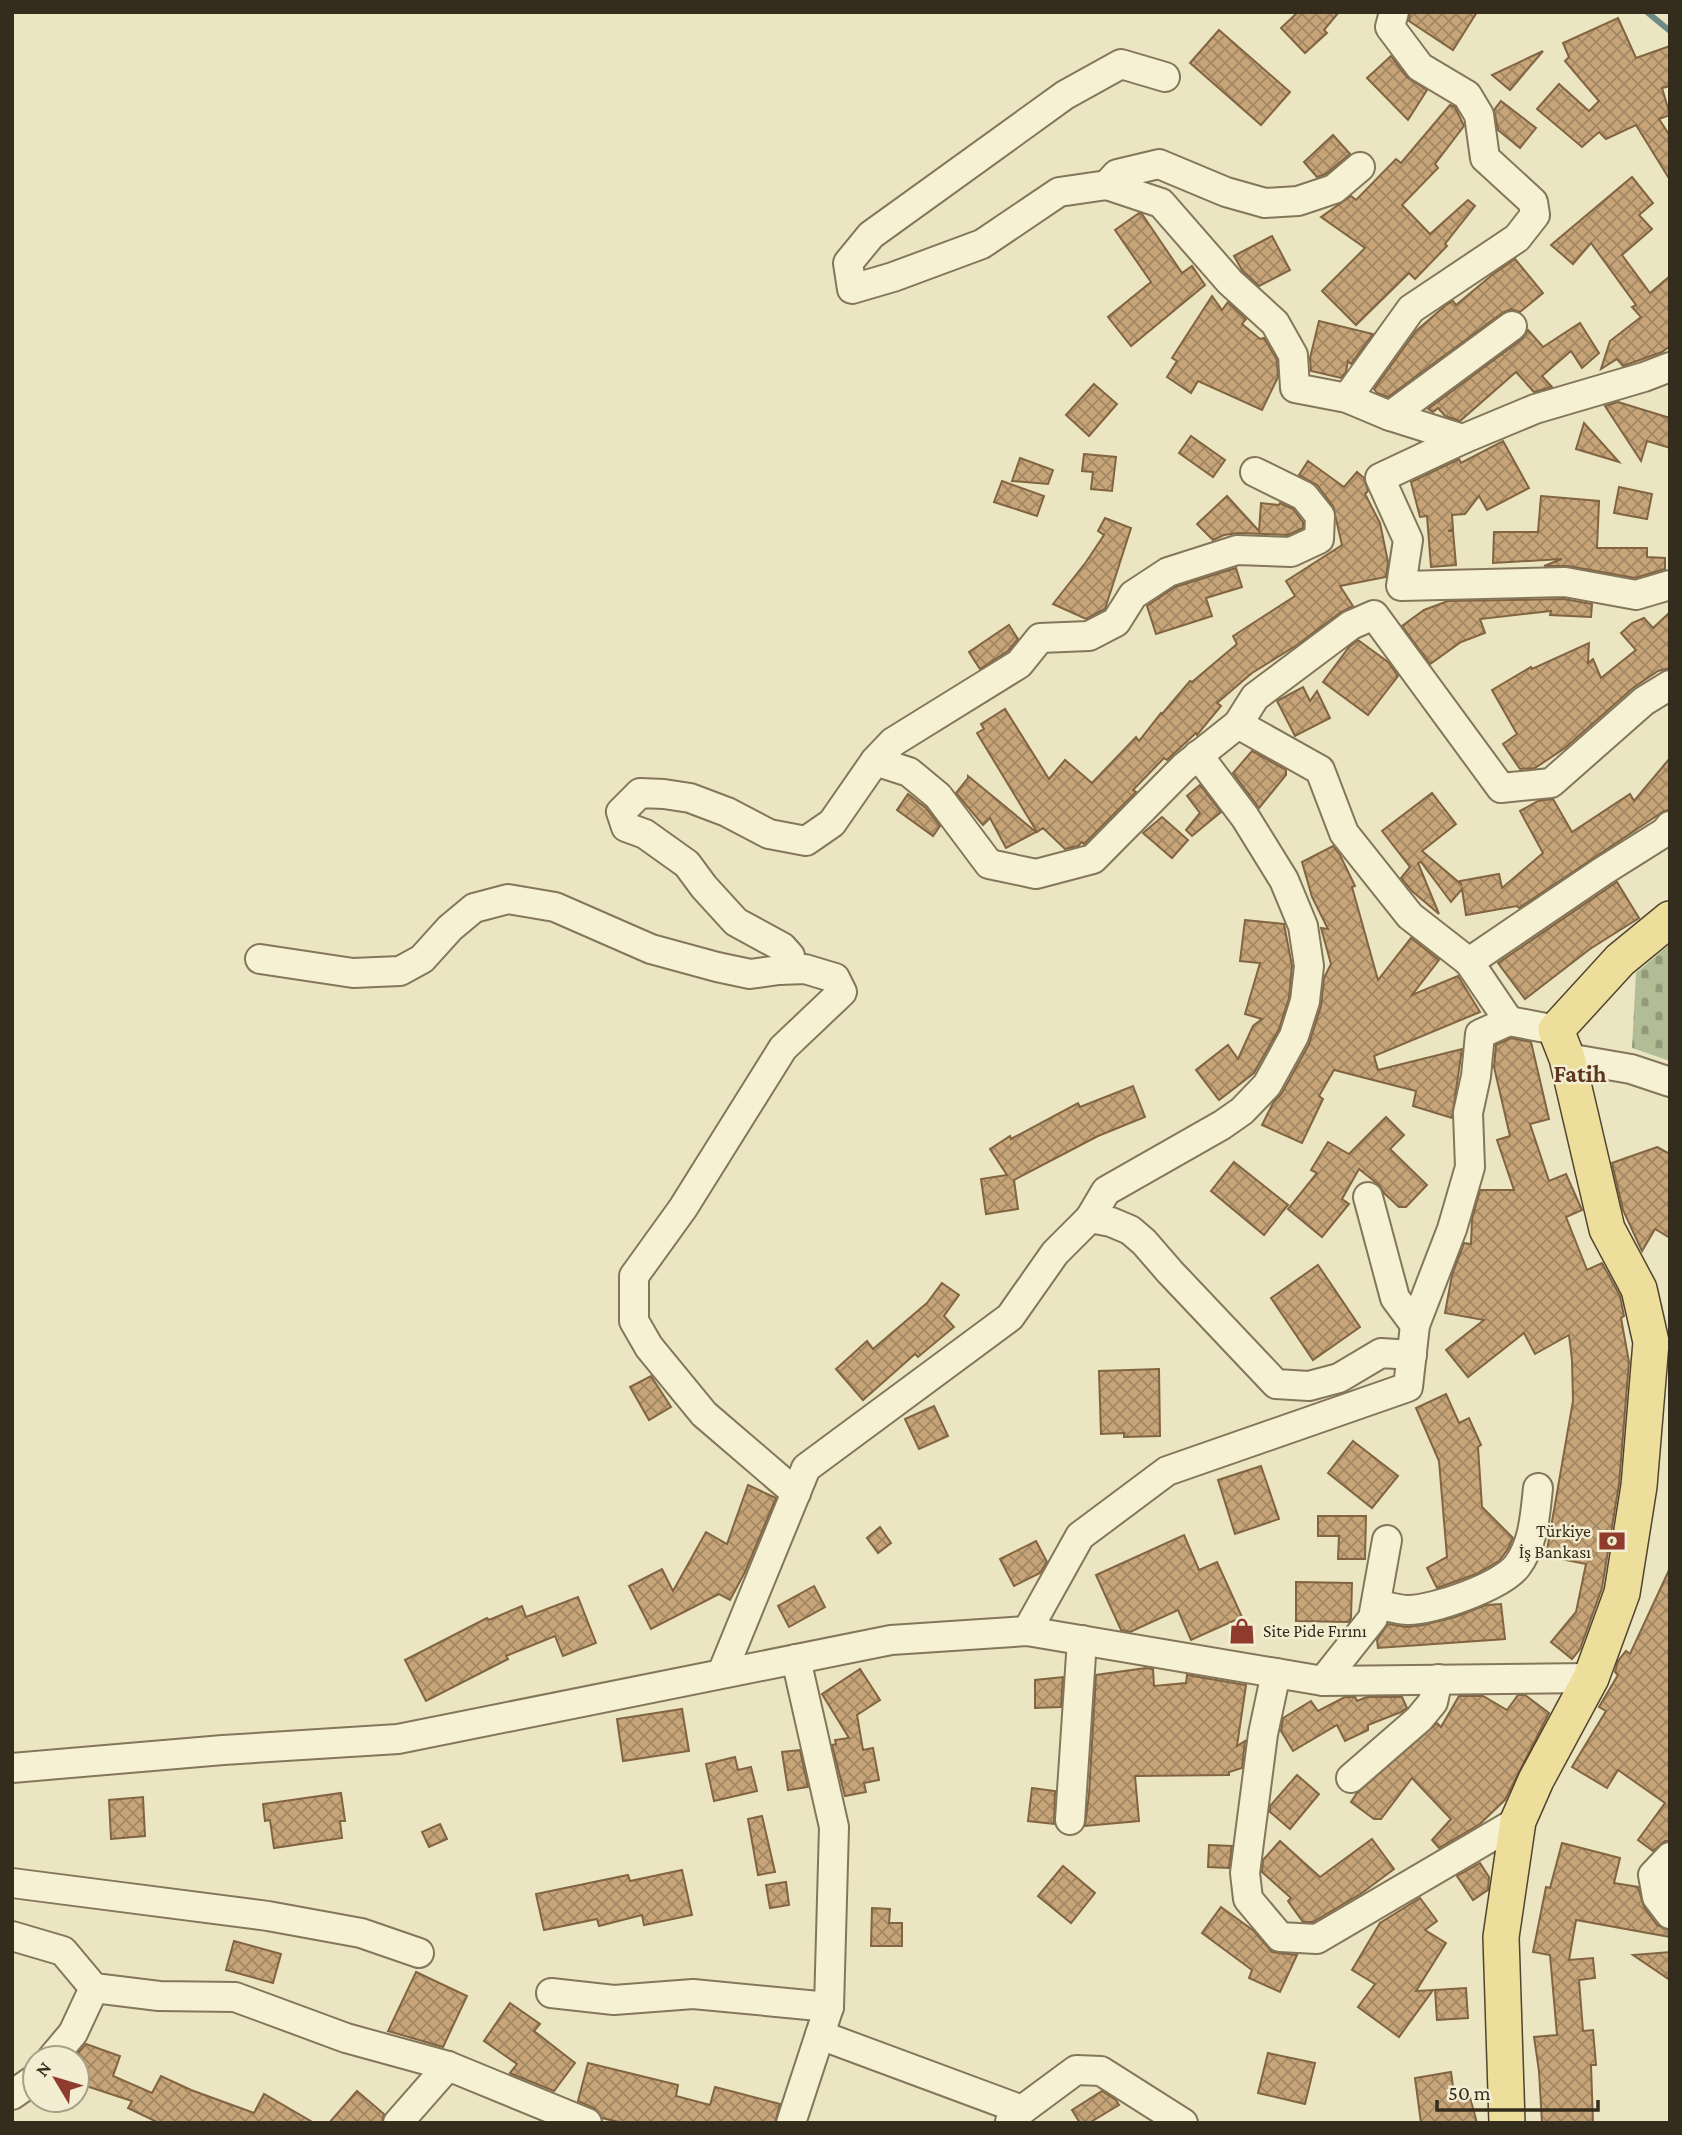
<svg xmlns="http://www.w3.org/2000/svg" width="1682" height="2135" font-family="'Crimson Pro',serif">
	<style>
		.cemetery { fill: url(#cemetery-stones) }
		.lines { fill: none; stroke-linecap: round; stroke-linejoin: round }
		.stream { stroke: #6c8b88; stroke-width: 6 }
		.building { fill: url(#building-cross-hatch); stroke: #816441; stroke-width: 2 }
		.minor-casing { stroke: #84765a; stroke-width: 32 }
		.major-casing { stroke: #51442e; stroke-width: 38 }
		.minor { stroke: #f7f1d4; stroke-width: 28 }
		.major { stroke: #eddf9b; stroke-width: 35 }
		.labels { text-anchor: middle; dominant-baseline: central; stroke-width: 5; stroke-linejoin: round; paint-order: stroke }
		.poi-label { font-size: 18px; fill: #342c1d; stroke: #f3eed1; text-anchor: end }
		.district-label { font-size: 24px; font-weight: bold; fill: #5e361f; stroke: #f3eed1 }
	</style>
	<defs>
		<pattern id="cemetery-stones" width="16" height="16" patternUnits="userSpaceOnUse" patternTransform="scale(1.75)"><rect width="16" height="16" fill="#b3bd95"/><path d="M2 7V4a2 2 0 0 1 4 0v3zM10 15v-3a2 2 0 0 1 4 0v3z" fill="#929a79"/></pattern>
		<pattern id="building-cross-hatch" width="8" height="8" patternUnits="userSpaceOnUse" patternTransform="scale(1.75)"><rect width="8" height="8" fill="#c7a579"/><path d="M0 0l8 8M0 8l8-8" fill="none" stroke="#a28763"/></pattern>
	</defs>
	<rect width="100%" height="100%" fill="#ebe5c2"/>
	<!-- cemetery -->
	<polygon class="cemetery" points="1670,944 1670,1061 1632,1048 1636,973"/>
	<g class="lines">
		<!-- stream -->
		<polyline class="stream" points="1647,12 1670,31"/>
	</g>
	<!-- building -->
	<g class="building">
		<polygon points="1298,12 1339,12 1324,30 1327,33 1305,53 1281,28"/>
		<polygon points="1410,12 1477,12 1453,50 1409,21"/>
		<polygon points="1618,18 1636,58 1670,46 1670,86 1662,88 1670,115 1659,119 1670,136 1670,180 1636,125 1606,139 1599,132 1582,147 1537,109 1559,84 1589,111 1599,101 1565,61 1569,57 1563,43"/>
		<polygon points="1219,30 1290,92 1261,125 1190,63"/>
		<polygon points="1543,51 1510,90 1492,75"/>
		<polygon points="1391,56 1407,77 1427,90 1408,120 1367,78"/>
		<polygon points="1501,101 1536,128 1520,148 1498,130 1494,110"/>
		<polygon points="1450,105 1455,107 1464,126 1435,164 1438,168 1402,205 1430,234 1468,200 1475,206 1445,244 1447,246 1415,279 1409,273 1356,325 1322,291 1365,248 1321,217 1351,196 1356,200 1396,159 1401,163"/>
		<polygon points="1333,135 1350,154 1326,174 1317,177 1304,162"/>
		<polygon points="1632,177 1653,203 1639,215 1652,229 1622,255 1650,293 1670,276 1670,346 1662,352 1623,366 1617,359 1601,369 1610,341 1641,317 1632,307 1636,305 1591,243 1573,264 1551,245"/>
		<polygon points="1139,213 1142,214 1182,273 1192,266 1205,285 1131,346 1108,317 1151,282 1115,230"/>
		<polygon points="1272,236 1290,270 1259,286 1242,270 1234,256"/>
		<polygon points="1515,259 1543,293 1520,312 1511,309 1502,313 1388,397 1377,393 1374,389 1416,331 1446,305 1453,301 1456,305 1492,275"/>
		<polygon points="1212,296 1222,310 1228,302 1246,319 1242,324 1260,339 1264,338 1277,360 1278,377 1262,410 1198,381 1191,393 1167,377 1177,361 1172,358"/>
		<polygon points="1319,321 1373,334 1351,364 1348,361 1346,372 1341,378 1311,371 1310,358"/>
		<polygon points="1580,323 1599,353 1582,368 1571,351 1542,376 1552,387 1534,392 1516,372 1460,421 1445,416 1438,408 1433,412 1428,409 1522,339 1528,330 1543,347"/>
		<polygon points="1094,384 1117,404 1089,436 1066,415"/>
		<polygon points="1618,402 1670,418 1670,448 1647,441 1641,461 1605,406"/>
		<polygon points="1584,423 1619,462 1576,449"/>
		<polygon points="1191,436 1225,460 1213,477 1179,453"/>
		<polygon points="1503,441 1529,488 1487,510 1479,496 1465,514 1452,515 1453,529 1448,531 1453,531 1456,565 1431,567 1427,516 1420,517 1411,482 1459,459 1461,463"/>
		<polygon points="1084,454 1116,457 1112,491 1091,489 1093,472 1082,471"/>
		<polygon points="1020,458 1053,470 1048,484 1012,481"/>
		<polygon points="1308,461 1344,487 1357,472 1364,478 1368,491 1365,494 1380,523 1388,562 1386,577 1340,586 1353,606 1341,612 1297,645 1252,673 1217,703 1221,706 1197,735 1196,733 1167,760 1164,758 1133,790 1136,792 1084,844 1082,842 1078,846 1065,849 1043,828 1037,832 977,733 984,729 981,724 1005,709 1049,779 1065,760 1092,783 1136,737 1139,741 1161,713 1162,714 1190,681 1192,682 1237,644 1233,636 1295,596 1286,581 1342,545 1333,506 1317,485 1299,475"/>
		<polygon points="1002,481 1044,496 1037,516 994,502"/>
		<polygon points="1619,487 1652,494 1647,519 1614,513"/>
		<polygon points="1227,496 1259,531 1261,503 1279,505 1280,503 1293,509 1303,522 1303,528 1288,535 1238,533 1224,535 1213,540 1197,524"/>
		<polygon points="1541,496 1599,501 1597,548 1647,548 1647,557 1665,558 1665,569 1635,578 1568,566 1544,566 1562,559 1493,563 1494,532 1538,532"/>
		<polygon points="1105,518 1131,528 1105,609 1086,619 1053,604 1086,562 1104,535 1098,531"/>
		<polygon points="1236,568 1242,587 1206,598 1212,616 1156,634 1147,606 1175,587"/>
		<polygon points="1564,599 1592,604 1591,617 1550,615 1551,611 1480,619 1485,633 1461,642 1430,664 1402,626 1424,610 1448,601"/>
		<polygon points="1670,612 1670,668 1658,671 1633,688 1565,748 1535,768 1520,769 1503,744 1517,734 1492,690 1531,667 1532,669 1589,643 1588,663 1593,659 1601,678 1636,650 1621,633 1632,623 1644,618 1653,628"/>
		<polygon points="1009,625 1018,639 1008,651 980,669 969,652"/>
		<polygon points="1358,640 1388,662 1398,676 1368,715 1323,682 1349,647"/>
		<polygon points="1303,687 1310,701 1317,691 1330,718 1295,736 1277,701"/>
		<polygon points="1252,751 1286,770 1286,775 1259,808 1233,773"/>
		<polygon points="1670,758 1670,810 1664,811 1519,908 1517,906 1466,915 1462,889 1451,902 1421,862 1418,863 1439,914 1412,891 1401,878 1410,867 1382,831 1432,793 1456,824 1422,851 1461,884 1460,881 1499,874 1502,888 1543,853 1520,811 1538,801 1553,799 1572,832 1630,794 1634,801"/>
		<polygon points="968,776 1001,803 1036,832 1006,848 990,818 983,825 956,793 968,778"/>
		<polygon points="1200,785 1221,812 1192,836 1186,830 1200,813 1187,796"/>
		<polygon points="908,794 926,808 940,826 933,836 897,810"/>
		<polygon points="1162,817 1188,840 1172,858 1143,833"/>
		<polygon points="1333,846 1340,855 1355,886 1352,887 1378,980 1411,938 1439,960 1412,995 1458,976 1480,1012 1374,1056 1378,1070 1462,1049 1452,1118 1413,1106 1416,1091 1334,1070 1319,1096 1323,1099 1302,1143 1262,1125 1273,1103 1282,1093 1309,1044 1321,1006 1324,978 1331,964 1321,928 1328,929 1312,897 1302,862"/>
		<polygon points="1617,882 1639,918 1590,949 1525,999 1498,963"/>
		<polygon points="1245,920 1284,924 1292,966 1289,998 1279,1029 1254,1073 1219,1100 1196,1070 1228,1045 1238,1059 1253,1026 1262,1019 1245,1014 1260,963 1240,961"/>
		<polygon points="1511,1038 1531,1042 1549,1119 1530,1124 1549,1181 1566,1174 1582,1210 1566,1217 1587,1270 1602,1263 1620,1296 1624,1316 1621,1318 1629,1362 1619,1484 1602,1588 1580,1649 1572,1659 1551,1642 1576,1612 1586,1564 1546,1556 1573,1401 1572,1360 1569,1335 1535,1354 1524,1333 1468,1377 1446,1350 1484,1320 1445,1313 1452,1275 1464,1243 1471,1244 1472,1219 1480,1190 1514,1190 1497,1140 1510,1136 1494,1067 1496,1045"/>
		<polygon points="1133,1086 1145,1117 1098,1136 1014,1180 1018,1209 986,1214 981,1179 1007,1175 990,1149 1010,1136 1011,1139 1078,1103 1080,1107"/>
		<polygon points="1386,1117 1404,1135 1390,1149 1427,1185 1406,1207 1399,1207 1384,1193 1379,1185 1359,1169 1342,1199 1349,1204 1322,1237 1288,1209 1317,1173 1311,1170 1328,1142 1349,1154"/>
		<polygon points="1657,1147 1670,1154 1670,1238 1655,1229 1642,1251 1623,1210 1612,1163"/>
		<polygon points="1234,1162 1288,1205 1264,1235 1211,1191"/>
		<polygon points="1318,1265 1360,1327 1313,1360 1271,1298"/>
		<polygon points="942,1283 959,1295 944,1316 954,1327 918,1357 915,1354 863,1400 836,1369 867,1341 873,1349 927,1303"/>
		<polygon points="1159,1369 1160,1436 1124,1437 1124,1433 1101,1434 1099,1371"/>
		<polygon points="651,1376 671,1407 649,1420 630,1387"/>
		<polygon points="1446,1394 1459,1423 1469,1418 1481,1445 1478,1447 1482,1507 1513,1538 1508,1549 1499,1561 1476,1574 1437,1588 1427,1568 1447,1557 1439,1461 1416,1408"/>
		<polygon points="934,1406 948,1436 919,1449 905,1419"/>
		<polygon points="1353,1441 1398,1476 1372,1508 1328,1473"/>
		<polygon points="1261,1466 1279,1519 1235,1534 1218,1480"/>
		<polygon points="748,1485 776,1498 745,1572 730,1600 719,1594 651,1629 629,1586 662,1569 673,1591 706,1532 727,1544"/>
		<polygon points="1318,1516 1366,1516 1365,1559 1338,1559 1339,1536 1318,1536"/>
		<polygon points="880,1527 891,1543 878,1553 867,1538"/>
		<polygon points="1184,1535 1199,1570 1217,1562 1242,1617 1191,1640 1178,1610 1130,1632 1121,1630 1096,1575"/>
		<polygon points="1036,1541 1047,1562 1040,1573 1014,1586 1000,1559"/>
		<polygon points="1670,1568 1670,1841 1665,1841 1653,1851 1638,1840 1665,1803 1618,1770 1607,1788 1572,1767 1606,1711 1599,1707 1618,1675 1615,1672 1618,1661 1626,1651 1630,1654"/>
		<polygon points="1296,1582 1352,1583 1351,1618 1349,1622 1296,1621"/>
		<polygon points="814,1586 825,1607 789,1627 778,1606"/>
		<polygon points="578,1597 596,1643 563,1656 555,1636 506,1656 508,1659 426,1701 405,1660 487,1618 489,1620 522,1606 526,1617"/>
		<polygon points="1501,1604 1505,1639 1378,1648 1377,1640 1388,1624 1407,1627 1423,1625 1455,1617 1486,1605"/>
		<polygon points="1146,1668 1153,1669 1154,1686 1186,1683 1187,1675 1246,1685 1237,1746 1245,1741 1242,1768 1229,1772 1229,1775 1135,1776 1139,1821 1085,1826 1089,1794 1096,1675"/>
		<polygon points="860,1669 880,1700 857,1715 863,1750 873,1748 879,1780 864,1783 866,1792 845,1796 832,1745 836,1744 835,1740 849,1738 822,1694"/>
		<polygon points="1063,1677 1061,1707 1035,1708 1035,1680"/>
		<polygon points="1518,1695 1525,1695 1549,1713 1505,1800 1480,1824 1439,1848 1432,1840 1451,1819 1412,1778 1381,1819 1374,1819 1351,1802 1357,1793 1437,1723 1441,1727 1459,1696 1483,1696 1507,1710"/>
		<polygon points="1345,1697 1355,1697 1357,1701 1367,1697 1402,1697 1407,1708 1401,1712 1368,1725 1368,1730 1345,1741 1337,1725 1293,1751 1281,1731 1283,1718 1311,1701 1318,1711"/>
		<polygon points="682,1709 689,1751 623,1761 617,1719"/>
		<polygon points="800,1750 808,1787 788,1790 782,1752"/>
		<polygon points="735,1757 738,1770 751,1767 757,1791 714,1801 706,1764"/>
		<polygon points="1297,1775 1319,1794 1290,1829 1270,1812 1270,1806"/>
		<polygon points="1032,1788 1055,1791 1054,1824 1028,1821"/>
		<polygon points="341,1793 345,1821 340,1821 342,1838 274,1848 270,1820 265,1821 263,1804"/>
		<polygon points="143,1797 145,1836 111,1839 109,1800"/>
		<polygon points="762,1816 775,1872 758,1875 748,1819"/>
		<polygon points="440,1824 447,1839 429,1847 422,1832"/>
		<polygon points="1372,1839 1394,1869 1362,1893 1313,1922 1303,1922 1288,1901 1291,1898 1262,1872 1263,1860 1280,1841 1320,1877"/>
		<polygon points="1562,1843 1620,1858 1614,1883 1638,1887 1644,1907 1657,1925 1670,1930 1670,1937 1576,1920 1569,1960 1593,1958 1595,1978 1579,1980 1583,2031 1593,2030 1596,2065 1591,2065 1593,2123 1542,2123 1539,2071 1534,2037 1557,2035 1550,1955 1533,1952 1546,1887 1550,1888"/>
		<polygon points="1209,1845 1232,1846 1229,1868 1208,1867"/>
		<polygon points="1480,1863 1489,1877 1488,1890 1473,1900 1457,1876"/>
		<polygon points="1063,1866 1095,1893 1071,1923 1038,1896"/>
		<polygon points="682,1870 692,1915 644,1925 642,1915 599,1926 597,1919 544,1930 536,1894 628,1875 630,1881"/>
		<polygon points="786,1882 789,1905 770,1908 766,1885"/>
		<polygon points="1420,1898 1437,1921 1425,1930 1446,1943 1416,1991 1433,1990 1399,2037 1358,2007 1375,1984 1352,1970 1380,1923"/>
		<polygon points="1221,1907 1254,1931 1272,1952 1297,1955 1280,1992 1249,1978 1252,1970 1202,1933"/>
		<polygon points="872,1908 890,1909 889,1923 902,1923 902,1946 871,1946"/>
		<polygon points="234,1941 281,1954 273,1983 226,1970"/>
		<polygon points="1670,1952 1670,1980 1633,1955"/>
		<polygon points="416,1972 467,1996 443,2047 388,2031"/>
		<polygon points="1466,1988 1468,2018 1437,2020 1435,1990"/>
		<polygon points="510,2003 540,2024 534,2031 575,2063 554,2091 512,2074 510,2073 517,2064 484,2041"/>
		<polygon points="86,2044 120,2056 113,2076 152,2093 161,2076 191,2090 254,2113 264,2094 314,2123 159,2123 128,2108 132,2101 77,2083 77,2054"/>
		<polygon points="1268,2053 1315,2063 1305,2104 1258,2093"/>
		<polygon points="588,2063 678,2085 676,2096 710,2105 715,2087 780,2104 775,2123 623,2123 602,2118 594,2108 578,2101"/>
		<polygon points="1451,2072 1454,2094 1468,2090 1477,2123 1421,2123 1415,2078"/>
		<polygon points="357,2091 384,2114 382,2123 329,2123"/>
		<polygon points="1102,2091 1116,2100 1119,2105 1089,2123 1080,2123 1072,2110"/>
	</g>
	<g class="lines">
		<!-- minor casing -->
		<g class="minor-casing">
			<g id="minor">
				<polyline points="1165,77 1121,64 1065,95 871,235 848,263 852,289 893,277 982,244 1059,192 1107,185 1161,203 1230,282 1275,323 1293,355 1295,388 1347,398 1390,416 1463,439 1535,409 1644,377 1670,367"/>
				<polyline points="1107,185 1117,174 1159,164 1226,192 1265,203 1298,201 1334,189 1360,167"/>
				<polyline points="1347,398 1411,309 1517,238 1535,215 1533,202 1485,158 1479,115 1467,95 1420,67 1390,27 1394,12"/>
				<polyline points="1390,416 1512,326"/>
				<polyline points="1463,439 1380,478 1408,540 1401,586 1565,582 1636,595 1670,585"/>
				<polyline points="1255,472 1304,496 1320,516 1319,539 1291,552 1237,550 1168,572 1133,595 1116,622 1089,636 1040,638 1019,664 893,742 875,761 909,772 938,796 989,864 1036,874 1093,859 1184,767 1238,724 1255,697 1351,625 1374,615 1501,788 1551,783 1644,701 1670,685"/>
				<polyline points="1238,724 1320,770 1344,833 1410,916 1469,962 1509,1021"/>
				<polyline points="260,959 353,973 400,971 422,959 450,928 474,908 508,899 555,907 651,949 717,967 750,974 779,970 790,956 782,947 736,922 704,887 687,864 645,834 626,827 621,812 640,793 664,794 690,798 727,812 769,834 806,841 832,823 875,761"/>
				<polyline points="1469,962 1603,871 1665,832 1670,826"/>
				<polyline points="779,970 805,969 835,978 842,992 783,1048 683,1208 634,1276 634,1321 649,1347 704,1414 796,1493"/>
				<polyline points="1567,1058 1631,1069 1670,1082"/>
				<polyline points="1368,1197 1395,1298 1415,1325"/>
				<polyline points="1090,1218 1106,1191 1222,1125 1242,1111 1267,1085 1294,1036 1305,1001 1309,966 1303,926 1284,880 1245,817 1198,755"/>
				<path d="M1376 1604C1386 1606 1398 1610 1408 1610 1434 1610 1502 1586 1517 1566 1534 1543 1535 1515 1538 1488"/>
				<polyline points="1027,1631 1080,1536 1167,1471 1408,1387 1415,1325 1452,1229 1470,1167 1468,1113 1476,1076 1480,1034 1509,1021 1556,1030"/>
				<polyline points="722,1673 806,1468 1010,1317 1055,1253 1090,1218 1111,1222 1130,1230 1144,1242 1170,1272 1276,1384 1309,1386 1339,1378 1381,1353 1412,1355"/>
				<polyline points="1276,1673 1263,1734 1245,1873 1248,1899 1280,1937 1317,1939 1518,1821"/>
				<polyline points="1323,1681 1373,1618 1387,1540"/>
				<polyline points="12,1768 223,1750 398,1739 891,1640 1027,1631 1323,1681 1591,1678"/>
				<polyline points="1351,1778 1419,1719 1433,1702 1438,1679"/>
				<polyline points="1070,1820 1082,1640"/>
				<polyline points="1670,1857 1653,1875 1657,1897 1670,1914"/>
				<polyline points="12,1883 268,1916 361,1933 419,1953"/>
				<polyline points="12,1936 63,1951 94,1988 159,1996 235,1997 346,2038 448,2066 587,2123"/>
				<polyline points="551,1993 614,2000 693,1994 829,2007"/>
				<polyline points="820,2035 1022,2110"/>
				<polyline points="52,2058 73,2033 94,1988"/>
				<polyline points="12,2095 35,2079"/>
				<polyline points="1010,2122 1022,2110 1076,2070 1101,2071 1183,2123"/>
				<polyline points="398,2123 448,2066"/>
				<polyline points="791,2123 829,2007 834,1827 796,1659"/>
			</g>
		</g>
		<!-- major casing -->
		<g class="major-casing">
			<polyline id="major" points="1507,2123 1501,1937 1518,1821 1536,1780 1591,1678 1622,1593 1639,1486 1651,1342 1639,1289 1607,1229 1567,1058 1556,1030 1620,960 1670,919"/>
		</g>
		<!-- minor -->
		<use href="#minor" class="minor"/>
		<!-- major -->
		<use href="#major" class="major"/>
	</g>
	<!-- icons -->
	<defs>
		<g id="bank-bare" transform="scale(2.1)"><path d="M-6-4H6V4H-6ZM0-2.3a2.3 2.3 0 1 0 0 4.6a2.3 2.3 0 1 0 0-4.6Z" fill="#8f3b2e" stroke="#f3eed1" stroke-width="2.5" paint-order="stroke"/></g>
		<g id="shop-bare" transform="scale(2.1)"><path d="M-5-2.5h2.3a2.7 3.5 0 0 1 5.4 0H5L5.5 6h-11ZM-1.5-2.5h3a1.5 2.3 0 0 0-3 0Z" fill="#8f3b2e" stroke="#f3eed1" stroke-width="2.5" paint-order="stroke"/></g>
	</defs>
	<g fill-rule="evenodd">
		<use href="#bank-bare" x="1612" y="1541"/>
		<use href="#shop-bare" x="1242" y="1631"/>
	</g>
	<g class="labels">
		<!-- poi labels -->
		<g class="poi-label">
			<text x="1591" y="1531">Türkiye<tspan x="1591" dy="21">İş Bankası</tspan></text>
			<text x="1263" y="1631" text-anchor="start">Site Pide Fırını</text>
		</g>
		<!-- district labels -->
		<g class="district-label">
			<text x="1580" y="1073">Fatih</text>
		</g>
	</g>
	<!-- border -->
	<rect width="1682" height="2135" fill="none" stroke="#342c1d" stroke-width="28"/>
	<!-- north arrow -->
	<g transform="translate(56 2079) rotate(308)"><circle r="33" fill="#f3eed1" stroke="#a7a089" stroke-width="2"/>
	<path d="M0-5L12 26L0 18L-12 26Z" fill="#8f3b2e"/>
	<text y="-10" font-size="19" font-weight="bold" text-anchor="middle" fill="#342c1d">N</text>
	</g>
	<!-- scale -->
	<path d="M1437 2100v10h161v-10" fill="none" stroke="#342c1d" stroke-width="3.5"/>
	<text x="1448" y="2100" font-size="21" fill="#342c1d" stroke="#f3eed1" stroke-width="5" paint-order="stroke">50 m</text>
</svg>
